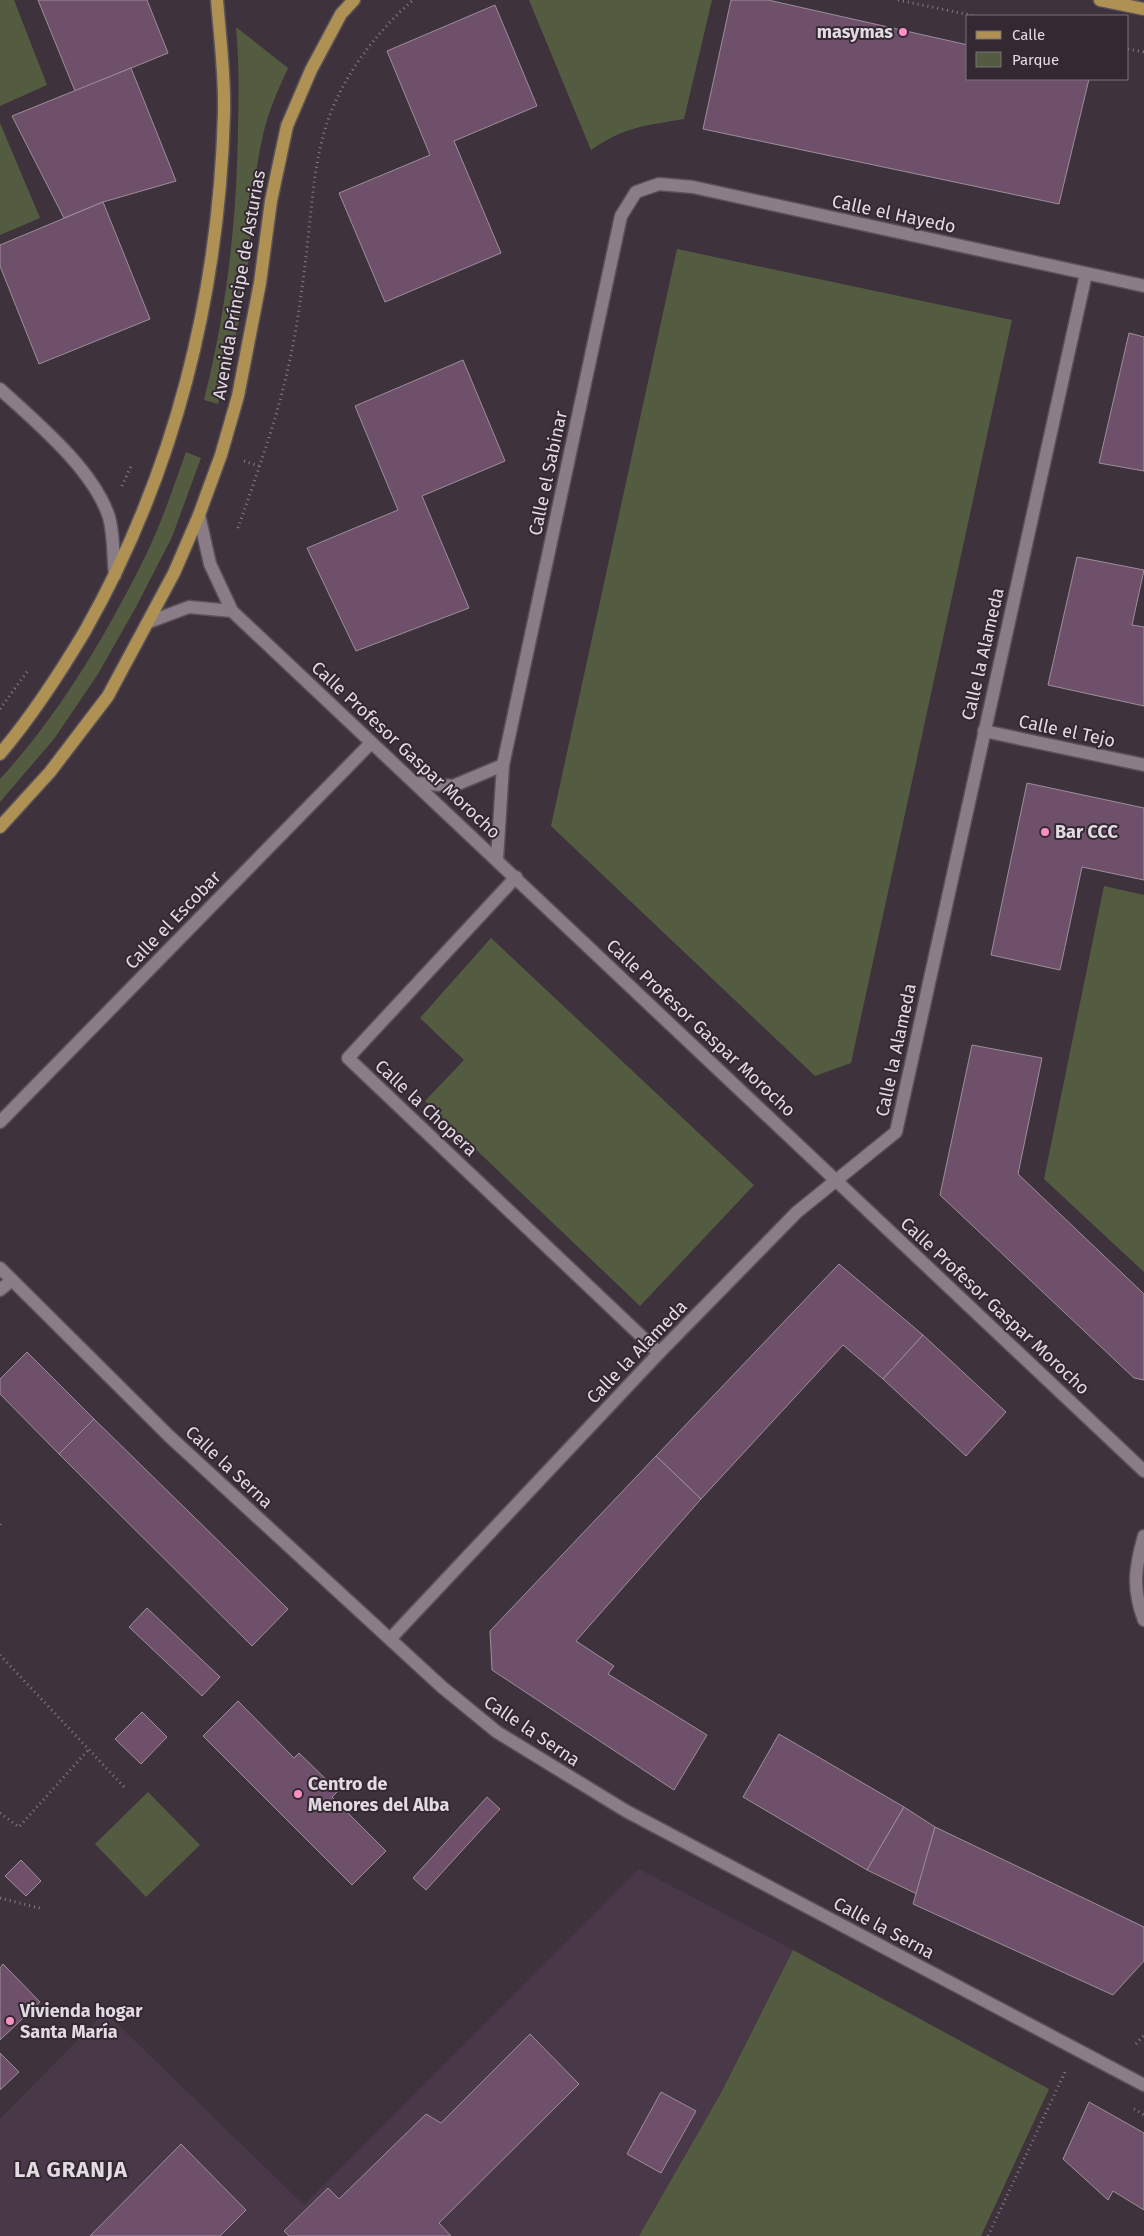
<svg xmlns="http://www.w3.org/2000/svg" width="1144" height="2236" font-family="'Fira Sans',sans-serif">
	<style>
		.built { fill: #493847 }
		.green { fill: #535c41 }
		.building { fill: #6e506b; stroke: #9c8e9a }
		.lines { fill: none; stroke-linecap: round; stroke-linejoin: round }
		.minor-casing { stroke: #5a5159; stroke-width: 15 }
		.tertiary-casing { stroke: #5a5159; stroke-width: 15 }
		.primary-casing { stroke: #5a5159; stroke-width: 15 }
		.path { stroke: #847b84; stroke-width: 3; stroke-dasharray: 1 4; stroke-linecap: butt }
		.minor { stroke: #8a7d88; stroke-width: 12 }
		.tertiary { stroke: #8a7d88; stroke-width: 12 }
		.primary { stroke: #af9154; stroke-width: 12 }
		.poi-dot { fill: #fc8fc3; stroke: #342933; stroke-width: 2 }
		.labels { text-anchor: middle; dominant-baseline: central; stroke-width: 4; stroke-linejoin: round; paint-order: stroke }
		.poi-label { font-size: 18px; font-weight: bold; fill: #e2dbe2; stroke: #342933; text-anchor: start }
		.street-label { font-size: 18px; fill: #e2dbe2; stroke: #342933 }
		.district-label { font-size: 22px; font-weight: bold; letter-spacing: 1px; fill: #e2dbe2; stroke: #342933 }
	</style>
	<rect width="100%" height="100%" fill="#3e333d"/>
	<!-- built -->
	<polygon class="built" points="639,1869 793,1950 722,2091 639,2236 0,2236 0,2119 105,2012 304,2205"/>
	<!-- green -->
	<g class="green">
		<polygon points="0,0 14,0 47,85 0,106"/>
		<path d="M529 0H712L684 119C644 126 626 126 591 150Z"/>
		<path d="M236 27 288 68C278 90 268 112 263 135 250 189 253 246 243 301 237 335 227 370 218 404L204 400C227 307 237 221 238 126 239 92 239 60 236 27Z"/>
		<polygon points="0,123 40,218 0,235"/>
		<polygon points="677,249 1012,320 851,1063 815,1076 551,826"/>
		<path d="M186 452 201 458 172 537 136 607 98 674 54 739 0 802V779C59 715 105 637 144 559 161 525 173 488 186 452Z"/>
		<polygon points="1104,886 1144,895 1144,1272 1044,1179"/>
		<polygon points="491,938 754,1185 640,1306 425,1101 464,1060 420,1018"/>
		<polygon points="148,1792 200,1845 146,1897 95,1844"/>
		<polygon points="793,1950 1049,2089 981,2236 639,2236 722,2091"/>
	</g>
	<!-- building -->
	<g class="building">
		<polygon points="38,0 147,0 168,53 75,91"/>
		<polygon points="731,0 768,0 968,45 968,79 1089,79 1059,204 703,129"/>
		<polygon points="495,5 537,106 454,141 501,253 385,302 339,193 430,155 387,51"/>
		<polygon points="131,68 176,181 103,202 64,218 12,116"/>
		<polygon points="103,202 150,319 39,364 0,266 0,245"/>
		<polygon points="1129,333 1144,337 1144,471 1099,463"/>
		<polygon points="463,360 505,461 422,496 469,608 356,651 307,548 398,510 355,406"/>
		<polygon points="1077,557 1144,570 1132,625 1144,627 1144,706 1048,685"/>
		<polygon points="1027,783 1144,808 1144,880 1082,867 1060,970 991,955"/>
		<polygon points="972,1045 1042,1058 1018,1174 1144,1294 1144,1380 1134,1378 940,1195"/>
		<polygon points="839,1264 923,1335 883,1379 843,1345 701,1499 656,1456"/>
		<polygon points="923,1335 1006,1412 966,1456 883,1379"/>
		<polygon points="27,1352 94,1419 59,1454 0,1394 0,1379"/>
		<polygon points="94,1419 288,1609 252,1646 59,1454"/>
		<polygon points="656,1456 701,1499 576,1641 614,1666 608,1674 707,1735 674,1790 492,1670 490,1631"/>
		<polygon points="147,1608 220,1677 202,1696 129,1627"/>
		<polygon points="238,1701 294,1758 299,1753 338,1791 332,1797 386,1851 352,1885 203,1736"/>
		<polygon points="142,1712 167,1737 141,1764 115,1739"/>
		<polygon points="779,1734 904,1807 867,1870 743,1797"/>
		<polygon points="487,1797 500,1809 426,1890 413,1878"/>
		<polygon points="904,1807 935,1827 917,1894 867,1870"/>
		<polygon points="935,1827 1144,1927 1144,1961 1113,1995 913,1904"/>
		<polygon points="21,1860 41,1881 26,1896 5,1876"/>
		<polygon points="3,1964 40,2002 0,2040 0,1968"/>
		<polygon points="530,2034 579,2084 439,2223 451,2236 289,2236 284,2231 328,2188 339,2199 426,2114 441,2123"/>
		<polygon points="0,2053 19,2072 0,2090"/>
		<polygon points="661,2092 696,2111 661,2173 627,2154"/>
		<polygon points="1089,2102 1144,2133 1144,2210 1113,2191 1108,2200 1063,2159"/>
		<polygon points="181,2144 246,2210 220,2236 90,2236"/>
	</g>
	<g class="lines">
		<!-- minor casing -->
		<g class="minor-casing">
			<g id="minor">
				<path d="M0 389C37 423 93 469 109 517 114 535 113 557 115 575"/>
				<polyline points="199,515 210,564 232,611 1144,1471"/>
				<polyline points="149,622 189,607 232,611"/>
				<polyline points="984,731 1144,765"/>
				<polyline points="416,783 453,786 503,765"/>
				<polyline points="497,859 503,765 621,216 636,192 659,184 693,187 1144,286"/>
				<polyline points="516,877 348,1058 659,1353"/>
				<polyline points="0,1122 371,743"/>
				<polyline points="0,1290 12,1280"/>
				<path d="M1144 1536C1135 1567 1132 1589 1144 1620"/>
				<polyline points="390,1639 659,1353 797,1212 896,1132 1086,274"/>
			</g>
		</g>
		<!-- tertiary casing -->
		<g class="tertiary-casing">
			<polyline id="tertiary" points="0,1268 169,1436 442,1687 497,1732 626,1811 1144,2085"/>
		</g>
		<!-- primary casing -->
		<g class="primary-casing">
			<g id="primary">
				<polyline points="1100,0 1144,9"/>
				<path d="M0 754C32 716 60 673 85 631 175 472 219 295 224 113 225 76 220 37 217 0"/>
				<polyline points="0,827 50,772 108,696 174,573 199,515 221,455 238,396 260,283 271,201 287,126 311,70 341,14 354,0"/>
			</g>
		</g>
		<!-- path -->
		<g class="path">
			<polyline points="898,0 975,16"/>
			<polyline points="1128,49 1144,52"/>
			<polyline points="244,461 259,466"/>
			<polyline points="122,486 132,464"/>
			<path d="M238 528C255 479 274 428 286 377 297 331 303 285 308 238 313 195 315 153 331 112 348 69 379 30 413 0"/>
			<polyline points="0,709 29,669"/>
			<polyline points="0,1524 0,1526"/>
			<polyline points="0,1655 126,1789"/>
			<polyline points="0,1813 19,1827 89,1749"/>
			<polyline points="0,1898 43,1909"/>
			<polyline points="1136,2044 1144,2035"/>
			<polyline points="1134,2109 1144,2115"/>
			<polyline points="988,2236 1065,2072"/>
		</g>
		<!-- minor -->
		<use href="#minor" class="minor"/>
		<!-- tertiary -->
		<use href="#tertiary" class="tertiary"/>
		<!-- primary -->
		<use href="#primary" class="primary"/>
	</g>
	<!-- markers -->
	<g class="poi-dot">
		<circle cx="903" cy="32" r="5"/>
		<circle cx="1045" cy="832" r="5"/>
		<circle cx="298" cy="1794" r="5"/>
		<circle cx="10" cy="2021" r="5"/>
	</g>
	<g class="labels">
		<!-- poi labels -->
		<g class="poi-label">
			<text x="893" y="32" text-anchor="end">masymas</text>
			<text x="1055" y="832">Bar CCC</text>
			<text x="308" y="1784">Centro de<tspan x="308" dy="21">Menores del Alba</tspan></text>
			<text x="20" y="2011">Vivienda hogar<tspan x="20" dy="21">Santa María</tspan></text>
		</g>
		<!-- street labels -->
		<g class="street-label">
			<text transform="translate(894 214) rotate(12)">Calle el Hayedo</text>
			<text transform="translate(239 285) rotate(-80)">Avenida Príncipe de Asturias</text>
			<text transform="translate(548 473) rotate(-78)">Calle el Sabinar</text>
			<text transform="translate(983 654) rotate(-77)">Calle la Alameda</text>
			<text transform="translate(1067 731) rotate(12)">Calle el Tejo</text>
			<text transform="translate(406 750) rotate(43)">Calle Profesor Gaspar Morocho</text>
			<text transform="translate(173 920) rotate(-46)">Calle el Escobar</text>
			<text transform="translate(701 1028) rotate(43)">Calle Profesor Gaspar Morocho</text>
			<text transform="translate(896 1050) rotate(-78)">Calle la Alameda</text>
			<text transform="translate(426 1108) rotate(43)">Calle la Chopera</text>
			<text transform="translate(995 1306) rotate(43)">Calle Profesor Gaspar Morocho</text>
			<text transform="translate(637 1352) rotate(-46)">Calle la Alameda</text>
			<text transform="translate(229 1467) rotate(43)">Calle la Serna</text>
			<text transform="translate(532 1731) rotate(34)">Calle la Serna</text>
			<text transform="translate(884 1928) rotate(28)">Calle la Serna</text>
		</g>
		<!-- district labels -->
		<g class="district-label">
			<text x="71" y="2169">LA GRANJA</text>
		</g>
	</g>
	<!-- legend -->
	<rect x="966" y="15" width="162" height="65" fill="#342933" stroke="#7a7079"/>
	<rect x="976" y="31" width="25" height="8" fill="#af9154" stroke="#7a7079"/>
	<text x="1012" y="40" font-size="15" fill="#e2dbe2">Calle</text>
	<rect x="976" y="52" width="25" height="15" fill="#535c41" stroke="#7a7079"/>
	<text x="1012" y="65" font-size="15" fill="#e2dbe2">Parque</text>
</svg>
